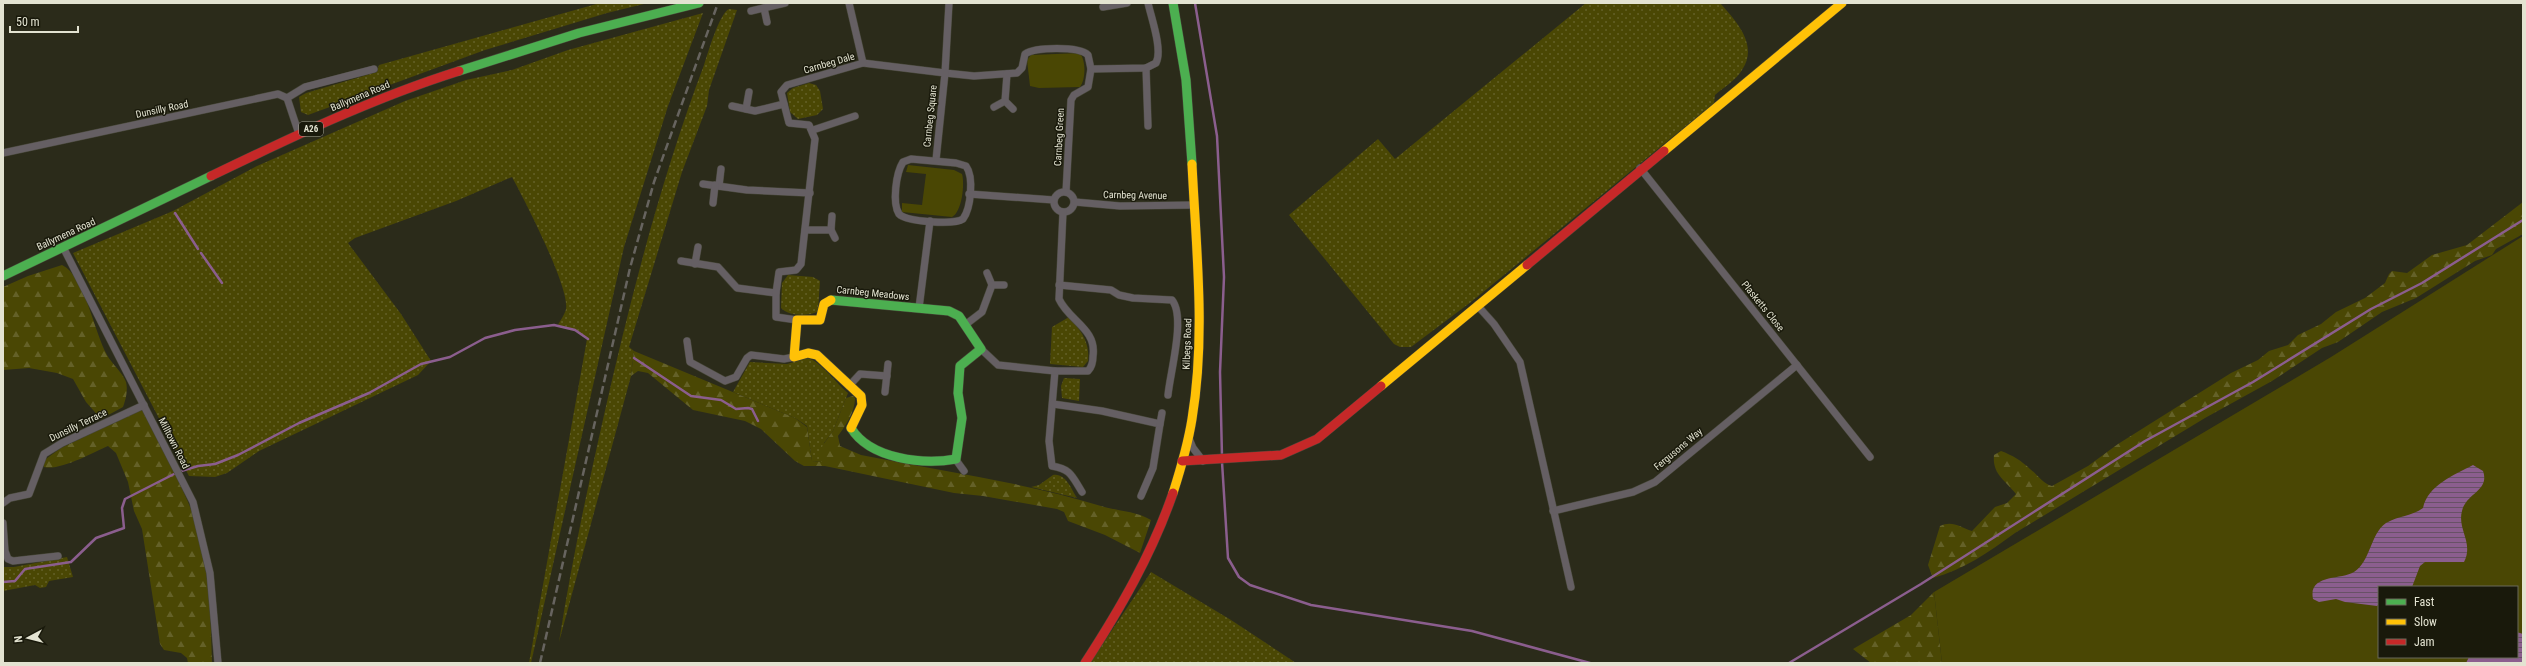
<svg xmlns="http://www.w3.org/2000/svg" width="2526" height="666" font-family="'Roboto Condensed',sans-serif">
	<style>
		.grass { fill: url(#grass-dots) }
		.forest { fill: url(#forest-firs) }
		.park { fill: #4a4704; fill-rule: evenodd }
		.water { fill: url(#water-rules) }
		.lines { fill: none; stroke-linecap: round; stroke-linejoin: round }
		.stream { stroke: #8b5e8e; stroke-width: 2.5 }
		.street-casing { stroke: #474739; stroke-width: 8 }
		.fast-casing { stroke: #474739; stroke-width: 10 }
		.slow-casing { stroke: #474739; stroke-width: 10 }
		.jam-casing { stroke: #474739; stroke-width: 10 }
		.street { stroke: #655f63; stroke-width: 7 }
		.fast { stroke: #4caf50; stroke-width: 9 }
		.slow { stroke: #ffc107; stroke-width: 9 }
		.jam { stroke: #c62828; stroke-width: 9 }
		.rail { stroke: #67645f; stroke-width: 2.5; stroke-dasharray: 8 4; stroke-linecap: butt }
		.labels { text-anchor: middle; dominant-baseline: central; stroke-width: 3; stroke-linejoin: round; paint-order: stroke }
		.shield { fill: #19190b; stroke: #a6a696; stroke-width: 1 }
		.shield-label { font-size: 9px; font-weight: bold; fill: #e3e3d1 }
		.street-label { font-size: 10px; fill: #e3e3d1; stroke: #19190b }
	</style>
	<defs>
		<pattern id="grass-dots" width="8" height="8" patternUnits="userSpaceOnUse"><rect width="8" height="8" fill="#4a4704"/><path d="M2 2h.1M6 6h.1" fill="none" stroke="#646128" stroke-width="1.8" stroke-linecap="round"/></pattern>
		<pattern id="forest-firs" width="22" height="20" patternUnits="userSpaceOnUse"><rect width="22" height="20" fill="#4a4704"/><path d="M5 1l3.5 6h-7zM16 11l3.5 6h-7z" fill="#646128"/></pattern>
		<pattern id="water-rules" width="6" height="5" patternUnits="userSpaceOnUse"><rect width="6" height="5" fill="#8b5e8e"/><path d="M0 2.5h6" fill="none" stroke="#685166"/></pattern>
	</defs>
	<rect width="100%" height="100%" fill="#2b2b1a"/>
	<!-- grass -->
	<g class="grass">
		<polygon points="600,3 648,3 607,13 485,50 308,115 301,112 299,97 306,93 377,72 379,65"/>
		<path d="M1586 3H1720C1736 21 1759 45 1742 70 1736 80 1723 88 1715 95L1714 103 1471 302 1411 347H1400L1394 344 1289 215 1378 139 1395 159Z"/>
		<path d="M729 9 737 10 709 90 707 106 682 172 629 347 634 351 631 376 559 642C571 565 587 490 604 415 631 296 661 179 704 65 708 53 719 14 729 9Z"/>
		<path d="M703 13 668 106 624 247 531 663H529L587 339 575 330 558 325C560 321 565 314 566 309 570 288 524 199 512 177L456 201 355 238 348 243 401 314 431 361 418 375 259 451 227 473 215 477 189 476 73 253 173 211 257 166 405 101 466 80 512 70 568 50Z"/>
		<polygon points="809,83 816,85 820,91 823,109 817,115 798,119 790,112 787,93 793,88"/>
		<path d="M788 275 813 277 820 281 818 311C810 317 788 316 781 308L782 283Z"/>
		<path d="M1069 317C1081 331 1090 342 1088 361L1083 367 1050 364 1052 327Z"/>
		<path d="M808 358C821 362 836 383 848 393L833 431 824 443 822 462 812 461 807 426 795 418 733 392 750 362 787 364Z"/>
		<polygon points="1064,378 1080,379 1079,401 1062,398 1061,386"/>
		<path d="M1053 475C1066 473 1071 489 1077 498L1031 487 1039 485Z"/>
		<polygon points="67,557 73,577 49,581 46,587 40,588 35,585 3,591 3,567 14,567"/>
		<polygon points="1151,572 1231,620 1296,663 1090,663"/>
	</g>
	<!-- forest -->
	<g class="forest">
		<path d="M2523 202V234L2496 249 2492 255 2475 261 2416 298 2382 312 2338 342 2322 348 2272 381 2205 418 2015 533C1989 552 1963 570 1933 578L1928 565 1940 526C1952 520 1960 527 1972 531L1995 507 2007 503 2016 494C2005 480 1992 474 1994 455L2001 451C2012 455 2022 461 2030 469 2038 475 2043 484 2052 486L2088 466 2118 444 2231 373 2258 360 2269 351 2288 345 2298 335 2321 324 2336 312 2365 298 2385 283 2389 274 2392 271 2407 273 2432 255 2467 245Z"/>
		<path d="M62 265C85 276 94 332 107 355 112 364 123 373 126 382 128 390 126 399 123 407L101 419 86 402 73 379 57 373 29 368 3 370V287L28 276Z"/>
		<path d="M634 351 795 418 807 427 812 461 822 462 819 458 820 449 833 431 846 398 853 396 855 398C855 412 846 425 838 436L840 446 861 455C941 471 1023 482 1101 506 1117 511 1136 511 1151 520L1140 553 1105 535 1068 521 1064 512 1057 509 983 496 954 493 825 466H804L795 461 761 429 745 421 693 410 648 373 638 371 631 376Z"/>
		<path d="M142 409C157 440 174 470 188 502 208 548 211 613 212 663H188L187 658 181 653 164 650 160 644 142 529 134 511 128 482 116 453 108 446C92 453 60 471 44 467L43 461 61 448Z"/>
		<polygon points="1934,592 1942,663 1871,663 1853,649 1911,615"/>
	</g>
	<!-- park -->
	<g class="park">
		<path d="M1080 53C1086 61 1086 79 1080 87L1039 88 1030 86 1027 60 1031 55Z"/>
		<path d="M908 165 954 170 962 174C965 184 962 212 952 217L902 212V203L922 205 926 174 906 172Z"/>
		<path d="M2523 236V663H1942L1934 592 2331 357ZM2379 587H2517V657H2379Z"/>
	</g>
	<!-- water -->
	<g class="water">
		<path d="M2473 465 2483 471C2490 491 2466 493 2462 511 2457 529 2474 543 2464 562H2425L2420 566 2412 587H2379V604L2377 606 2345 602 2336 599 2319 602 2313 599C2308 574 2341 580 2354 572 2371 561 2370 534 2386 523 2398 516 2412 516 2423 508 2428 485 2454 475 2473 465Z"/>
		<polygon points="2517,632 2523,634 2523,663 2466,663 2469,657 2517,657"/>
	</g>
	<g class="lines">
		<!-- stream -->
		<g class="stream">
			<polyline points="1195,3 1217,136 1224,277 1220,372 1222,457"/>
			<polyline points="175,213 198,249"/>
			<polyline points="201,253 222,283"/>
			<polyline points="634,358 691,396 721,400 736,409 748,408 752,409 758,421"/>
			<polyline points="1222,462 1228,558 1239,577 1250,585 1311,605 1472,631 1590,663"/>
			<polyline points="3,582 15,581 25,569 71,562 96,538 124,528 122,508 125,499 178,472 198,466 215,464 238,455 299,423 369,393 421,364 450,357 485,338 515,330 554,325 575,330 588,339"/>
			<polyline points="1789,663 1921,584 2145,441 2253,382 2371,309 2422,283 2523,220"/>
		</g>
		<!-- street casing -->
		<g class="street-casing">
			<g id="street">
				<path d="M949 3 945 73 974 76 1017 73 1022 68 1025 54C1035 47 1079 46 1088 55L1091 69 1088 87 1074 95 1071 100 1066 192"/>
				<polyline points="1103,7 1127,3"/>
				<polyline points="764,8 767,22"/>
				<polyline points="751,11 785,3"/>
				<polyline points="863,63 945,73 936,160"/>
				<polyline points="1146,68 1148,126"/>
				<path d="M1091 69 1146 68 1156 63C1163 50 1151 17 1148 3"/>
				<polyline points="287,98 305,87 374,69"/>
				<polyline points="1005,101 1013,109"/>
				<polyline points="732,106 755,111 784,104"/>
				<polyline points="994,107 1005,101 1007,74"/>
				<polyline points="746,109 749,92"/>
				<polyline points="813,130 855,116"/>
				<polyline points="3,153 278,94 287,98 299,134"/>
				<path d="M911 159 956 163 966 166C974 177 971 208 963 219 954 225 907 222 899 214 892 203 896 173 903 162Z"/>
				<polyline points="1640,168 1870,457"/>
				<polyline points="703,184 747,190 810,193"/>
				<polyline points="719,186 721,169"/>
				<circle cx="1064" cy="202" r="10"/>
				<polyline points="969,194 1054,200"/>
				<polyline points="1075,202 1120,206 1194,205"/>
				<polyline points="713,203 715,185"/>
				<path d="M1063 212 1059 299C1069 321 1097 329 1093 356 1093 362 1092 367 1088 371H1055L1049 441 1052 466C1071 469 1072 476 1082 492"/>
				<polyline points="832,216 831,230 835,238"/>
				<polyline points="805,230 831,230"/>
				<polyline points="63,247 193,502 210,573 218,663"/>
				<polyline points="681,261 718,267 737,288 776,293"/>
				<polyline points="695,264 698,247"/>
				<polyline points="987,273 992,285"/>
				<path d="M1059 285 1111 290 1119 295 1133 298 1172 300C1186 317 1170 373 1168 395"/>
				<polyline points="1477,305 1494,324 1520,362 1571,587"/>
				<polyline points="919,308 930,221"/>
				<polyline points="797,320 776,317 776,293 779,272 796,270 801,264 815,139 809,125 789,123 781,92 787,85 863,63 849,3"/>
				<polyline points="965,325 982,312 992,285 1004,285"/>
				<polyline points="687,341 690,362 725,381 736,377 747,358 751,355 784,359 794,357"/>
				<polyline points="981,349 998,365 1055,371"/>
				<polyline points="849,386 860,374 887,376"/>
				<polyline points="885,392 888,364"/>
				<polyline points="1053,404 1102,411 1160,424 1153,468 1141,496"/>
				<polyline points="1160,424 1162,413"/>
				<polyline points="1188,436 1193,448 1203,461"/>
				<polyline points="956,460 964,471"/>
				<polyline points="3,503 10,498 29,494 44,454 62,443 144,405"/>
				<polyline points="1553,511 1633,492 1655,482 1797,365"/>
				<polyline points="3,523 5,551 8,559 13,561 58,556"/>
			</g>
		</g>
		<!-- fast casing -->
		<g class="fast-casing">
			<g id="fast">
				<polyline points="1173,3 1186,80 1192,164"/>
				<polyline points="459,71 579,33 699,3"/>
				<polyline points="3,276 211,176"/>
				<path d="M831 300 949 311 959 316 981 349 960 366 958 393 962 418 956 459C923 465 870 459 851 428"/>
			</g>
		</g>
		<!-- slow casing -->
		<g class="slow-casing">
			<g id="slow">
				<polyline points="1664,151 1842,3"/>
				<polyline points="831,300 824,304 820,320 797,320 794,357 808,353 817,355 861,396 862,405 851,428"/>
				<polyline points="1381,386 1527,265"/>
				<path d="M1173 493C1181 468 1188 444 1192 419 1206 335 1196 248 1192 164"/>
			</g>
		</g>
		<!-- jam casing -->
		<g class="jam-casing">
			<g id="jam">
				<path d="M211 176C292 137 373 98 459 71"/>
				<polyline points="1527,265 1664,151"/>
				<polyline points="1182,461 1281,455 1317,439 1381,386"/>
				<path d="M1085 663C1120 609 1152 554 1173 493"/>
			</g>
		</g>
		<!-- street -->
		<use href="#street" class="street"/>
		<!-- fast -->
		<use href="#fast" class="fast"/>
		<!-- slow -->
		<use href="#slow" class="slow"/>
		<!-- jam -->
		<use href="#jam" class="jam"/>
		<!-- rail -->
		<polyline class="rail" points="540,663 630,268 654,182 718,3"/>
	</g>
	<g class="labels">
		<!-- shield labels -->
		<rect class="shield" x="299" y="122" width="24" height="14" rx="3"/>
		<g class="shield-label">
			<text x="311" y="129">A26</text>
		</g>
		<!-- street labels -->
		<g class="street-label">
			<text transform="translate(829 63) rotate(-16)">Carnbeg Dale</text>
			<text transform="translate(360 96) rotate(-23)">Ballymena Road</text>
			<text transform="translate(162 109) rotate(-12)">Dunsilly Road</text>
			<text transform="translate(930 116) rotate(-84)">Carnbeg Square</text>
			<text transform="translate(1059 137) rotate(-87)">Carnbeg Green</text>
			<text transform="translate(1135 195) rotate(1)">Carnbeg Avenue</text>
			<text transform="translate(66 234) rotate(-25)">Ballymena Road</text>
			<text transform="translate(873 293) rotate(6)">Carnbeg Meadows</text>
			<text transform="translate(1763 306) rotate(51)">Plasketts Close</text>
			<text transform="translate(1187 344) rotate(-88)">Kilbegs Road</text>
			<text transform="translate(78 425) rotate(-26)">Dunsilly Terrace</text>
			<text transform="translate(174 443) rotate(63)">Milltown Road</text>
			<text transform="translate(1678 449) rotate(-40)">Fergusons Way</text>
		</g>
	</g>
	<!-- border -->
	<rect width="2526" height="666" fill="none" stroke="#e3e3d1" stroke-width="8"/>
	<!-- legend -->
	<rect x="2378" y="586" width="140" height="72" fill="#19190b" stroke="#6a6a5a"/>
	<rect x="2386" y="599" width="20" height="6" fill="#4caf50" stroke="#6a6a5a"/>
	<text x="2414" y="606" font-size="12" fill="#e3e3d1">Fast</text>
	<rect x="2386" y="619" width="20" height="6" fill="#ffc107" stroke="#6a6a5a"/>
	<text x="2414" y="626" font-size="12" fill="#e3e3d1">Slow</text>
	<rect x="2386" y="639" width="20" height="6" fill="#c62828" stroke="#6a6a5a"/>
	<text x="2414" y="646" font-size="12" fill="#e3e3d1">Jam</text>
	<!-- north arrow -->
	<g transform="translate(28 638) rotate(263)" stroke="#19190b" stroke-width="3" paint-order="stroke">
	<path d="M0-3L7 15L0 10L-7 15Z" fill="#e3e3d1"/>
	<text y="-6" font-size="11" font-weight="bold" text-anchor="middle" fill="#e3e3d1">N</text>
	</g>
	<!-- scale -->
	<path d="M10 26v6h68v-6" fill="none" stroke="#e3e3d1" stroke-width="2"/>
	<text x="16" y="26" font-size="12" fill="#e3e3d1" stroke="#19190b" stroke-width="3" paint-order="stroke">50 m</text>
</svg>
